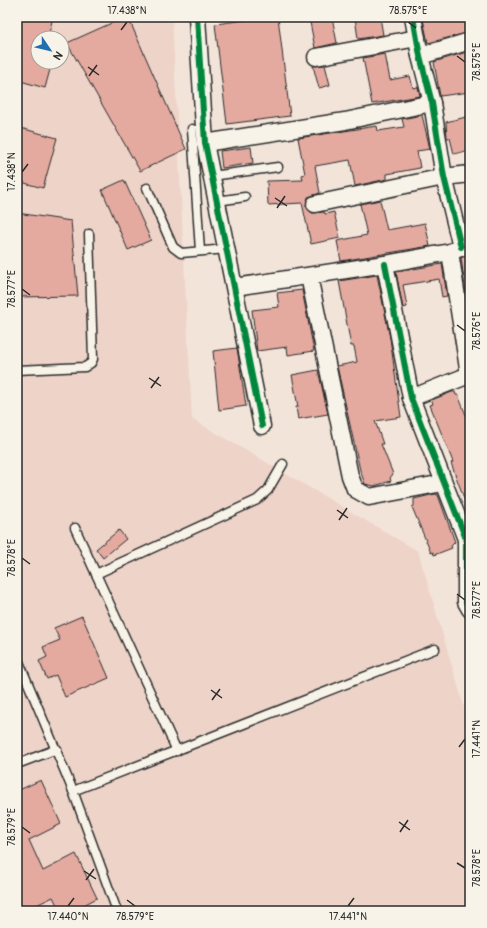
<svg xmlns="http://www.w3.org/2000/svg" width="487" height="928" font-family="Pangolin,sans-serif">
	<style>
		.built { fill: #eed3c9; fill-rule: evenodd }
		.building { fill: #e4aaa0; stroke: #2b2b2b }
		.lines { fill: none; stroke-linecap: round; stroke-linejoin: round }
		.lane-casing { stroke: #2b2b2b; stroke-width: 11 }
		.street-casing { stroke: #2b2b2b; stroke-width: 19 }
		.lane { stroke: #f7f3e8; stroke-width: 8 }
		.street { stroke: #f7f3e8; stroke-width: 16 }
		.cycleway-casing { stroke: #f7f3e8; stroke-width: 8 }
		.cycleway { stroke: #00873e; stroke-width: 6 }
		.ticks { fill: none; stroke: #2b2b2b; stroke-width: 1.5 }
		.neatline { fill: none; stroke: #2b2b2b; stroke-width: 1.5 }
		.ticks-label { font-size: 10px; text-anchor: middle; fill: #2b2b2b }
	</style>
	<rect width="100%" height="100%" fill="#f3e4da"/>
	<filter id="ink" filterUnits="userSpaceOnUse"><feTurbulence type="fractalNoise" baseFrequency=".025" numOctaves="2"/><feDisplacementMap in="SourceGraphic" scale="8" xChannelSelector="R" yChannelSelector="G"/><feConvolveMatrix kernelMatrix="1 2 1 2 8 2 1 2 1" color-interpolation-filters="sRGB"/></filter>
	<g filter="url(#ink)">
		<!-- built -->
		<path class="built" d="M17 17H172L192 419 418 551 466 713 470 718V911H17ZM38 38H62V62H38Z"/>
		<!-- building -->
		<g class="building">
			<polygon points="17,17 53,17 48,37 38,35 38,62 52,62 45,88 17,80"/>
			<polygon points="125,17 128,17 186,149 140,171 67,43"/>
			<polygon points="269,17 278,17 290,116 227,124 215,24"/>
			<polygon points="309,17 332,17 337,43 315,48"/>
			<polygon points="355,17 380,17 383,35 358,39"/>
			<polygon points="431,17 468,17 470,32 428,43 423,19"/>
			<polygon points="470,51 470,92 440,96 434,62"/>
			<polygon points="385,54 390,80 410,76 413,88 418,87 420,96 372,104 363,58"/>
			<polygon points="325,65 330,85 319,88 313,66"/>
			<polygon points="422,115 430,149 417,151 420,168 387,174 387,179 355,186 350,160 315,166 320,193 308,197 306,206 312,213 324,212 325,214 334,212 340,238 311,244 302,203 268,205 267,181 303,180 302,175 305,174 298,138 377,126 378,131 404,127 402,119"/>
			<polygon points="470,116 470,150 454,154 450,138 447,138 446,122"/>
			<polygon points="17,127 57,138 43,188 17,181"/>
			<polygon points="251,147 253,163 222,168 220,151"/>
			<polygon points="124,180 151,240 128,250 102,190"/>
			<polygon points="380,200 387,230 425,223 430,246 341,261 337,241 367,235 360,204"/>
			<polygon points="17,213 71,221 78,296 17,297"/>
			<polygon points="470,254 470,293 466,293 461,258"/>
			<polygon points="442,264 447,296 442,297 439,279 403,285 407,307 403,308 396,272"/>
			<polygon points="377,275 390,338 401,417 375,421 383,444 381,444 393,474 390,478 391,481 374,486 365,484 360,470 337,366 357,362 354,346 351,346 339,281"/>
			<polygon points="302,290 314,351 288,355 287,347 257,351 252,310 279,307 277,293"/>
			<polygon points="237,348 246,406 219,410 213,351"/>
			<polygon points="318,370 328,414 298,419 296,407 298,407 292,375"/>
			<polygon points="452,392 455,392 456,395 458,395 470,425 470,508 468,509 451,463 453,462 430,405 433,404 432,401 434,399"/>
			<polygon points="435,494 438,495 455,542 451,546 452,548 434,555 433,552 431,553 412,507 414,506 414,499"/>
			<polygon points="119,530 126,539 103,558 96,549"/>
			<polygon points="82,616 109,678 65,697 56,675 47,679 39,661 47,657 43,647 60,640 54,628"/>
			<polygon points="41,780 61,824 29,840 43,871 76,854 97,898 72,911 60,911 53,897 24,911 17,897 17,791"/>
		</g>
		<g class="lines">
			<!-- lane casing -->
			<g class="lane-casing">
				<g id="lane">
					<polyline points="192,129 200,251"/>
					<polyline points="212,176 278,167"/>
					<polyline points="147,188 173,247 181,253 227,249"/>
					<polyline points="217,201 245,197"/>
					<polyline points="17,370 85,367 91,363 93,359 89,234"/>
					<polyline points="75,528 177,751"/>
					<polyline points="96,574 257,500 268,490 283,464"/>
					<polyline points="17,657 73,791 117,911"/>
					<polyline points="17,764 57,749"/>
					<polyline points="73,791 435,649"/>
				</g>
			</g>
			<!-- street casing -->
			<g class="street-casing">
				<g id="street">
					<polyline points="197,17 205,143 262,426"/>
					<polyline points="413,17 420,56 432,103 444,177 461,247"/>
					<polyline points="420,56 470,41"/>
					<polyline points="316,57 417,38"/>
					<polyline points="205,143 345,121 432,103"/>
					<polyline points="315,204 444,177 470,174"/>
					<polyline points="450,252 469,375"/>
					<polyline points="385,264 411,398 466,539 466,602 470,609"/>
					<polyline points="309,276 350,476 355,489 369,497 443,483"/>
					<polyline points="235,287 385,264 450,252 470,244"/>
					<polyline points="411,398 469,375 470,378"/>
				</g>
			</g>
			<!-- lane -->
			<use href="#lane" class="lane"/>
			<!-- street -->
			<use href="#street" class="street"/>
			<!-- cycleway casing -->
			<g class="cycleway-casing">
				<g id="cycleway">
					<polyline points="197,17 205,143 262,426"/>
					<polyline points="413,17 420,56 432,103 444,177 461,247"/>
					<polyline points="385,264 411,398 466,539 466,602 470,609"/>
				</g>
			</g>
			<!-- cycleway -->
			<use href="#cycleway" class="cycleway"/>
		</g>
	</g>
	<!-- ticks -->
	<path class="ticks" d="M408 22 416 28M121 30 127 22M457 56 465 62M88 67 99 75M89 76 97 65M22 172 28 164M275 198 287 206M277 208 285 196M22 289 30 295M457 325 465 331M149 378 161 386M151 388 159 377M337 510 348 518M339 520 347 508M22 558 30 564M457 594 465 600M211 690 222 698M212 700 220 689M459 747 465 739M399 822 410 830M22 827 30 833M400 832 408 820M457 863 465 868M84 871 96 879M86 880 94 869M127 900 135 906M68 906 74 898M348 906 354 898"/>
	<!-- margin -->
	<rect width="487" height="928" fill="none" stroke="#f7f3e8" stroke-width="44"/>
	<!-- north arrow -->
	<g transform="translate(50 50) rotate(125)"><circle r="19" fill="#f7f3e8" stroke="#a5a39c"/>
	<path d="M0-3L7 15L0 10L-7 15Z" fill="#1f6fb2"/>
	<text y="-6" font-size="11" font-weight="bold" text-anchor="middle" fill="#2b2b2b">N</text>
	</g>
	<rect x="22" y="22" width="443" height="884" class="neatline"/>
	<g class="ticks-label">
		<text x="127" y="14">17.438°N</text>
		<text x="408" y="14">78.575°E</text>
		<text transform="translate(476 62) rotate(-90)" y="4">78.575°E</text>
		<text transform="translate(11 172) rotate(-90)" y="4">17.438°N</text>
		<text transform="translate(11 289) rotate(-90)" y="4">78.577°E</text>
		<text transform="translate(476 331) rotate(-90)" y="4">78.576°E</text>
		<text transform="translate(11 558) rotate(-90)" y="4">78.578°E</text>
		<text transform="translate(476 600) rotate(-90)" y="4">78.577°E</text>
		<text transform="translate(476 739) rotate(-90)" y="4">17.441°N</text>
		<text transform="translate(11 827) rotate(-90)" y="4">78.579°E</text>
		<text transform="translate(476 868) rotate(-90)" y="4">78.578°E</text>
		<text x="68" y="920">17.440°N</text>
		<text x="135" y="920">78.579°E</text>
		<text x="348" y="920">17.441°N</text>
	</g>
</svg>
